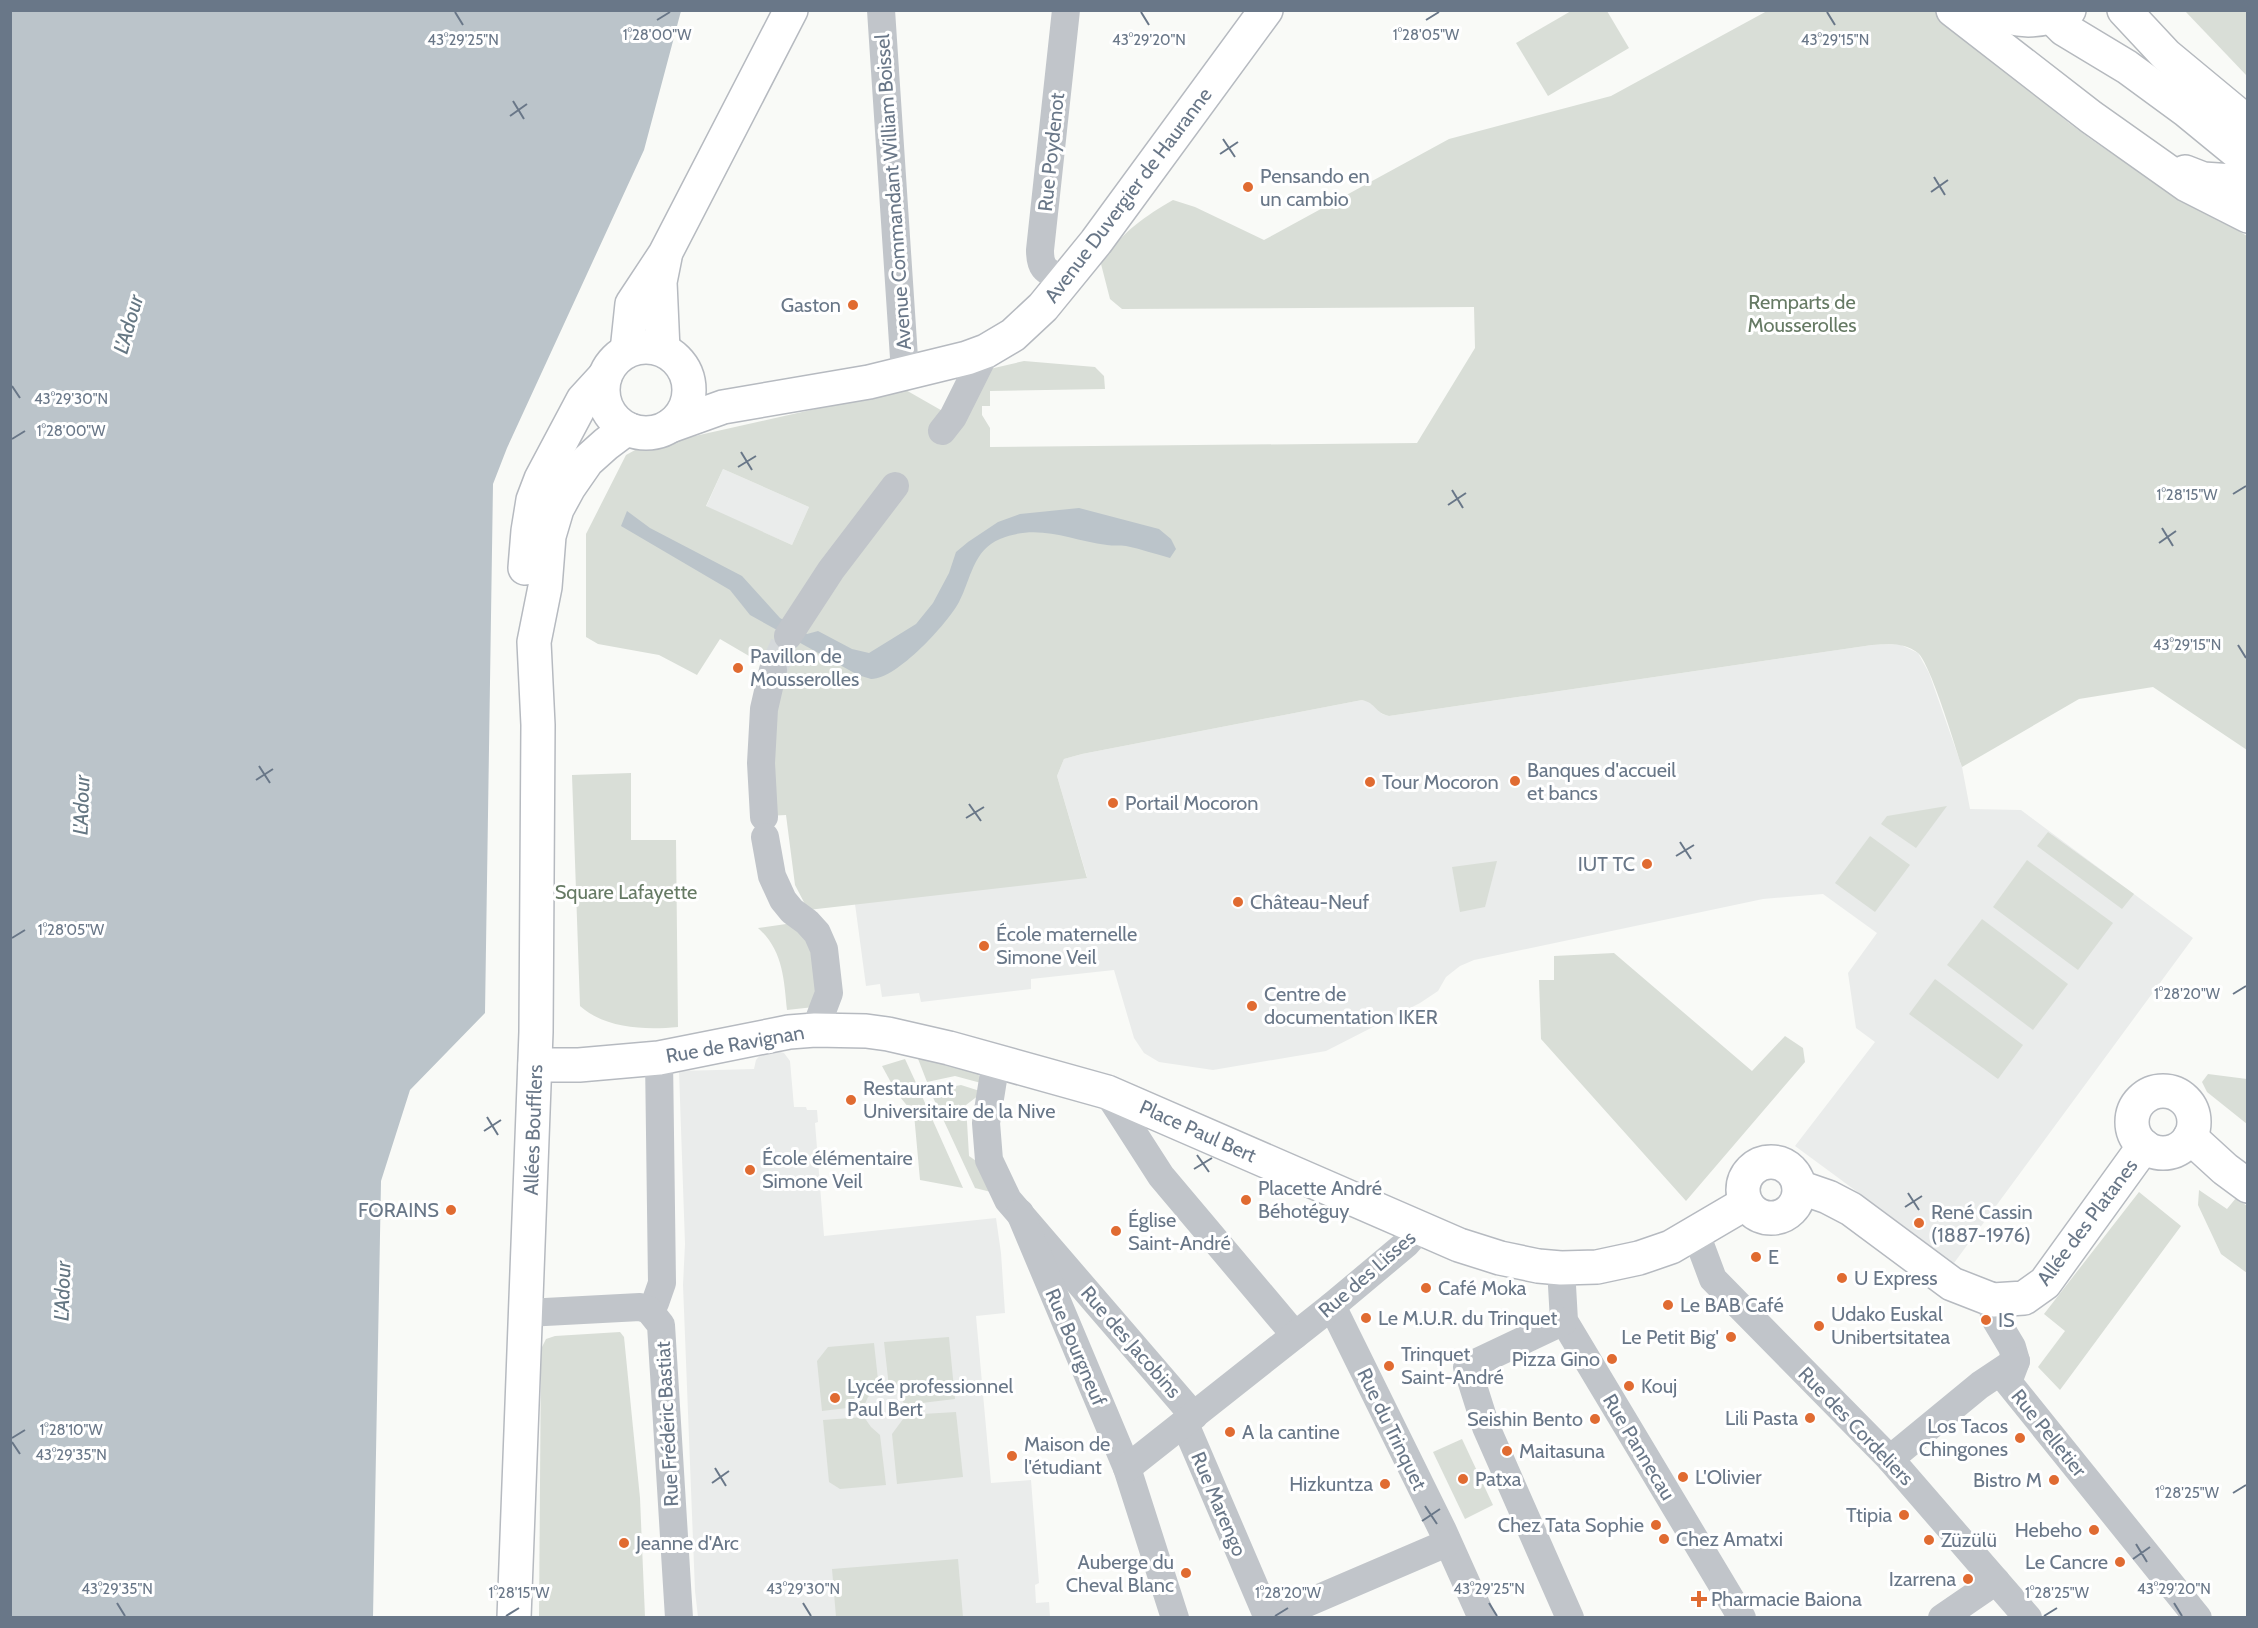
<svg xmlns="http://www.w3.org/2000/svg" width="2258" height="1628" font-family="Cabin,sans-serif">
	<style>
		.built { fill: #eaeceb }
		.green { fill: #d9ded7; fill-rule: evenodd }
		.water { fill: #bbc4ca }
		.lines { fill: none; stroke-linecap: round; stroke-linejoin: round }
		.street-tunnel { stroke: #d5d9db; stroke-width: 28; stroke-dasharray: 28 14; stroke-linecap: butt }
		.secondary-casing { stroke: #b6bac0; stroke-width: 36 }
		.primary-casing { stroke: #b5b9be; stroke-width: 36 }
		.street { stroke: #c1c5ca; stroke-width: 28 }
		.secondary { stroke: #fff; stroke-width: 33 }
		.primary { stroke: #fff; stroke-width: 33 }
		.ticks { fill: none; stroke: #697788; stroke-width: 2 }
		.poi-dot { fill: #e06b31; stroke: #fff; stroke-width: 2 }
		.labels { text-anchor: middle; dominant-baseline: central; stroke-width: 6; stroke-linejoin: round; paint-order: stroke }
		.street-label { font-size: 20px; fill: #697788; stroke: #fff }
		.poi-label { font-size: 20px; fill: #697788; stroke: #fff; text-anchor: start }
		.park-label { font-size: 20px; fill: #667a64; stroke: #fff }
		.water-label { font-size: 21px; font-style: italic; fill: #657783; stroke: #fff }
		.ticks-label { font-size: 15px; text-anchor: middle; fill: #697788; stroke: #fff; stroke-width: 6; stroke-linejoin: round; paint-order: stroke }
	</style>
	<rect width="100%" height="100%" fill="#f9faf7"/>
	<!-- built -->
	<g class="built">
		<polygon points="723,469 809,507 792,545 706,507"/>
		<polygon points="1899,644 1918,653 1929,673 1962,767 1970,809 2021,810 2193,938 1954,1263 1795,1146 1875,1042 1856,1028 1848,973 1877,933 1823,894 1763,899 1474,960 1460,966 1446,977 1438,991 1420,1003 1326,1051 1213,1070 1159,1062 1144,1053 1134,1038 1114,970 1031,979 1031,989 921,1002 919,993 882,997 880,984 866,986 855,904 1087,877 1057,776 1064,759 1082,754 1362,700 1371,702 1382,714 1389,716 1872,645"/>
		<polygon points="774,1050 784,1053 790,1061 794,1107 806,1107 807,1110 817,1110 818,1122 815,1123 824,1236 996,1218 1001,1253 1005,1313 976,1316 991,1483 1031,1480 1039,1583 1035,1585 1036,1603 1049,1602 1050,1617 698,1617 695,1591 683,1285 685,1244 679,1071 754,1069 756,1060 761,1054"/>
	</g>
	<!-- green -->
	<g class="green">
		<polygon points="1607,11 1629,48 1548,96 1516,43 1571,11"/>
		<path d="M1767 11H1942C1984 50 2025 88 2069 123 2125 166 2188 200 2247 236V750L2153 687 2079 699 1962 767C1955 746 1931 665 1918 653 1905 642 1888 644 1872 645L1389 716C1375 713 1376 703 1362 700L1082 754 1064 759 1057 776 1087 878 808 910 795 885 786 815 767 816 778 673 720 639 697 675 659 655 598 644 586 637V534L626 455 637 449 904 389 953 417 981 371 1024 361 1095 367 1104 376 1105 389 990 391V406H982V415L990 428V447L1417 443 1475 348 1474 307 1122 309 1110 299 1101 264C1120 234 1142 218 1173 200L1195 207 1264 240 1449 139 1611 96ZM723 469 809 507 792 545 706 506Z"/>
		<polygon points="2185,11 2247,11 2247,76"/>
		<path d="M631 773V840H676L678 1027C645 1030 606 1029 580 1006L572 775Z"/>
		<polygon points="1947,806 1916,848 1881,824 1887,816"/>
		<polygon points="2048,832 2134,894 2122,909 2037,846"/>
		<polygon points="1870,836 1910,865 1875,912 1835,883"/>
		<polygon points="2027,860 2113,923 2078,970 1993,907"/>
		<polygon points="1497,861 1485,907 1460,912 1452,867"/>
		<polygon points="1982,919 2068,984 2033,1030 1947,965"/>
		<path d="M793 923 820 958 814 1007 787 1010C784 979 783 950 758 928Z"/>
		<polygon points="1614,953 1752,1071 1785,1036 1803,1048 1805,1062 1686,1201 1541,1039 1539,980 1554,980 1554,956"/>
		<polygon points="1935,979 2023,1045 1998,1079 1909,1014"/>
		<polygon points="915,1051 975,1070 980,1077 981,1083 955,1076 927,1082"/>
		<polygon points="905,1059 917,1085 894,1088 882,1066"/>
		<polygon points="2208,1074 2247,1079 2247,1124 2207,1092 2202,1082"/>
		<polygon points="961,1085 983,1092 966,1105 969,1156 982,1165 995,1193 975,1188 930,1091"/>
		<polygon points="921,1094 963,1188 920,1180 914,1114 900,1097"/>
		<polygon points="2199,1190 2227,1209 2236,1198 2247,1206 2247,1273 2221,1254 2198,1205"/>
		<polygon points="2139,1192 2181,1226 2060,1390 2038,1367 2065,1331 2044,1314"/>
		<polygon points="620,1332 624,1337 640,1498 645,1617 539,1617 541,1349 546,1339 555,1336"/>
		<polygon points="949,1337 955,1399 905,1405 899,1395 889,1387 884,1342"/>
		<polygon points="874,1343 879,1389 868,1397 864,1406 822,1411 817,1361 828,1347"/>
		<polygon points="956,1412 963,1477 897,1484 892,1434 906,1415"/>
		<polygon points="864,1417 871,1427 880,1435 886,1485 840,1489 829,1482 823,1420"/>
		<polygon points="1462,1439 1493,1505 1465,1519 1433,1452"/>
		<polygon points="958,1559 963,1617 836,1617 832,1569"/>
	</g>
	<!-- water -->
	<g class="water">
		<polygon points="11,10 681,11 644,150 507,448 493,484 485,1013 410,1090 381,1181 373,1617 11,1617"/>
		<path d="M1079 508 1159 529 1171 539 1176 549 1170 558C1155 554 1141 549 1126 546 1120 545 1113 546 1107 545 1068 540 1039 523 1000 539 973 550 971 579 959 602 948 623 896 680 871 679 867 678 862 676 858 675L750 615 730 590 621 526 627 511 650 528 742 576 780 618 807 634 818 631 852 649 869 653 916 624 933 603 949 573 956 552 968 542 998 522 1020 514Z"/>
	</g>
	<g class="lines">
		<!-- street-tunnel -->
		<polyline class="street-tunnel" points="773,670 788,636"/>
		<!-- secondary casing -->
		<g class="secondary-casing">
			<g id="secondary">
				<circle cx="646" cy="390" r="43"/>
				<polyline points="663,350 660,282 665,257"/>
				<polyline points="627,351 632,304 665,254 791,10"/>
				<polyline points="670,426 723,407 869,382 967,358 986,351 1013,335 1043,307 1096,242 1266,10"/>
				<polyline points="525,568 528,531 533,500 541,479 583,400 605,376"/>
				<polyline points="535,1065 579,1065 659,1058 789,1032 815,1030 866,1031 888,1034 949,1048 1107,1092 1459,1245 1500,1258 1538,1266 1561,1268 1597,1267 1639,1258 1671,1247 1746,1203"/>
				<circle cx="2163" cy="1122" r="31"/>
				<polyline points="2190,1137 2225,1169 2248,1186"/>
				<circle cx="1771" cy="1190" r="28"/>
				<polyline points="1799,1187 1828,1197 1851,1209 1952,1284 1993,1300 2024,1298 2045,1283 2144,1146"/>
				<polyline points="514,1618 536,1032 538,725 534,642 545,587 549,536 557,509 569,487 587,461 606,444 622,432 630,430"/>
			</g>
		</g>
		<!-- primary casing -->
		<g class="primary-casing">
			<g id="primary">
				<polyline points="1953,10 2091,117 2187,185 2248,216"/>
				<path d="M1996 10C2018 26 2047 20 2069 10"/>
				<polyline points="2124,10 2166,55 2248,123"/>
				<polyline points="2053,18 2064,29 2127,67 2187,111 2248,161"/>
				<polyline points="2185,172 2203,179 2233,181 2248,184"/>
			</g>
		</g>
		<!-- street -->
		<g class="street">
			<polyline points="881,10 905,373"/>
			<path d="M1065 281C1047 271 1040 271 1040 250L1066 10"/>
			<polyline points="942,431 953,417 986,351"/>
			<polyline points="788,636 831,570 895,486"/>
			<polyline points="764,817 761,763 764,709 773,670"/>
			<polyline points="765,837 772,876 783,900 792,911 807,922 817,933 824,949 829,993 815,1030"/>
			<polyline points="996,1061 986,1123 989,1160 1008,1200 1194,1416"/>
			<polyline points="1107,1092 1161,1176 1295,1335"/>
			<polyline points="1020,1213 1127,1468 1175,1618"/>
			<polyline points="1695,1231 1713,1279 1890,1459 2028,1618"/>
			<polyline points="1561,1268 1564,1321 1742,1618"/>
			<polyline points="1993,1300 1994,1317 2012,1347 2016,1361 2008,1382 2198,1618"/>
			<polyline points="1332,1306 1443,1531 1482,1618"/>
			<polyline points="649,1310 655,1303 662,1283 659,1058"/>
			<polyline points="526,1313 640,1307 649,1310 661,1325 679,1618"/>
			<polyline points="1564,1321 1467,1367 1486,1427 1570,1618"/>
			<polyline points="1185,1424 1268,1618"/>
			<polyline points="1890,1459 1980,1385 2016,1361"/>
			<polyline points="1127,1468 1332,1306 1406,1244 1420,1228"/>
			<polyline points="1272,1618 1447,1543"/>
			<polyline points="1942,1618 1996,1581"/>
		</g>
		<!-- secondary -->
		<use href="#secondary" class="secondary"/>
		<!-- primary -->
		<use href="#primary" class="primary"/>
	</g>
	<!-- ticks -->
	<path class="ticks" d="M455 12 463 25M1141 12 1149 25M1827 12 1835 25M657 20 670 12M1426 20 1439 12M513 101 524 119M510 116 527 104M1223 139 1235 157M1220 154 1238 142M1934 177 1945 195M1931 192 1948 180M12 386 20 398M12 439 25 431M741 452 752 470M738 467 756 456M1452 490 1463 508M2233 494 2246 486M1448 505 1466 493M2162 528 2173 546M2159 543 2176 531M2238 645 2246 658M259 766 270 783M256 780 273 769M969 804 981 821M966 818 984 807M1680 842 1691 859M1676 856 1694 845M12 938 25 930M2233 994 2246 986M487 1117 498 1135M484 1131 501 1120M1197 1155 1209 1172M1194 1169 1212 1158M1908 1193 1919 1210M1905 1207 1922 1196M12 1438 25 1430M12 1442 20 1454M715 1468 726 1486M712 1483 729 1471M2233 1493 2246 1485M1425 1506 1437 1524M1422 1521 1440 1509M2136 1544 2147 1562M2133 1559 2150 1547M117 1603 125 1616M803 1603 811 1616M1489 1603 1497 1616M2174 1603 2182 1616M506 1616 519 1608M1275 1616 1288 1608M2044 1616 2057 1608"/>
	<!-- markers -->
	<g class="poi-dot">
		<circle cx="1248" cy="187" r="6"/>
		<circle cx="853" cy="305" r="6"/>
		<circle cx="738" cy="668" r="6"/>
		<circle cx="1515" cy="781" r="6"/>
		<circle cx="1370" cy="782" r="6"/>
		<circle cx="1113" cy="803" r="6"/>
		<circle cx="1647" cy="864" r="6"/>
		<circle cx="1238" cy="902" r="6"/>
		<circle cx="984" cy="946" r="6"/>
		<circle cx="1252" cy="1006" r="6"/>
		<circle cx="851" cy="1100" r="6"/>
		<circle cx="750" cy="1170" r="6"/>
		<circle cx="1246" cy="1200" r="6"/>
		<circle cx="451" cy="1210" r="6"/>
		<circle cx="1919" cy="1223" r="6"/>
		<circle cx="1116" cy="1231" r="6"/>
		<circle cx="1756" cy="1257" r="6"/>
		<circle cx="1842" cy="1278" r="6"/>
		<circle cx="1426" cy="1288" r="6"/>
		<circle cx="1668" cy="1305" r="6"/>
		<circle cx="1366" cy="1318" r="6"/>
		<circle cx="1986" cy="1320" r="6"/>
		<circle cx="1819" cy="1326" r="6"/>
		<circle cx="1731" cy="1337" r="6"/>
		<circle cx="1612" cy="1359" r="6"/>
		<circle cx="1389" cy="1366" r="6"/>
		<circle cx="1629" cy="1386" r="6"/>
		<circle cx="835" cy="1398" r="6"/>
		<circle cx="1810" cy="1418" r="6"/>
		<circle cx="1595" cy="1419" r="6"/>
		<circle cx="1230" cy="1432" r="6"/>
		<circle cx="2020" cy="1438" r="6"/>
		<circle cx="1507" cy="1451" r="6"/>
		<circle cx="1012" cy="1456" r="6"/>
		<circle cx="1683" cy="1477" r="6"/>
		<circle cx="1463" cy="1479" r="6"/>
		<circle cx="2054" cy="1480" r="6"/>
		<circle cx="1385" cy="1484" r="6"/>
		<circle cx="1904" cy="1515" r="6"/>
		<circle cx="1656" cy="1525" r="6"/>
		<circle cx="2094" cy="1530" r="6"/>
		<circle cx="1664" cy="1539" r="6"/>
		<circle cx="1929" cy="1540" r="6"/>
		<circle cx="624" cy="1543" r="6"/>
		<circle cx="2120" cy="1562" r="6"/>
		<circle cx="1186" cy="1573" r="6"/>
		<circle cx="1968" cy="1579" r="6"/>
		<path d="M1696 1590h6v6h6v6h-6v6h-6v-6h-6v-6h6z"/>
	</g>
	<g class="labels">
		<!-- street labels -->
		<g class="street-label">
			<text transform="translate(1051 152) rotate(-84)">Rue Poydenot</text>
			<text transform="translate(893 192) rotate(-94)">Avenue Commandant William Boissel</text>
			<text transform="translate(1128 195) rotate(-53)">Avenue Duvergier de Hauranne</text>
			<text transform="translate(735 1044) rotate(-10)">Rue de Ravignan</text>
			<text transform="translate(533 1130) rotate(-88)">Allées Boufflers</text>
			<text transform="translate(1198 1131) rotate(24)">Place Paul Bert</text>
			<text transform="translate(2087 1222) rotate(-53)">Allée des Platanes</text>
			<text transform="translate(1367 1274) rotate(-41)">Rue des Lisses</text>
			<text transform="translate(1131 1342) rotate(49)">Rue des Jacobins</text>
			<text transform="translate(1076 1347) rotate(67)">Rue Bourgneuf</text>
			<text transform="translate(667 1424) rotate(-93)">Rue Frédéric Bastiat</text>
			<text transform="translate(1856 1426) rotate(46)">Rue des Cordeliers</text>
			<text transform="translate(1392 1429) rotate(64)">Rue du Trinquet</text>
			<text transform="translate(2049 1433) rotate(51)">Rue Pelletier</text>
			<text transform="translate(1639 1447) rotate(59)">Rue Pannecau</text>
			<text transform="translate(1219 1504) rotate(67)">Rue Marengo</text>
		</g>
		<!-- poi labels -->
		<g class="poi-label">
			<text x="1260" y="176">Pensando en<tspan x="1260" dy="23">un cambio</tspan></text>
			<text x="841" y="305" text-anchor="end">Gaston</text>
			<text x="750" y="656">Pavillon de<tspan x="750" dy="23">Mousserolles</tspan></text>
			<text x="1527" y="770">Banques d'accueil<tspan x="1527" dy="23">et bancs</tspan></text>
			<text x="1382" y="782">Tour Mocoron</text>
			<text x="1125" y="803">Portail Mocoron</text>
			<text x="1635" y="864" text-anchor="end">IUT TC</text>
			<text x="1250" y="902">Château-Neuf</text>
			<text x="996" y="934">École maternelle<tspan x="996" dy="23">Simone Veil</tspan></text>
			<text x="1264" y="994">Centre de<tspan x="1264" dy="23">documentation IKER</tspan></text>
			<text x="863" y="1088">Restaurant<tspan x="863" dy="23">Universitaire de la Nive</tspan></text>
			<text x="762" y="1158">École élémentaire<tspan x="762" dy="23">Simone Veil</tspan></text>
			<text x="1258" y="1188">Placette André<tspan x="1258" dy="23">Béhotéguy</tspan></text>
			<text x="439" y="1210" text-anchor="end">FORAINS</text>
			<text x="1931" y="1212">René Cassin<tspan x="1931" dy="23">(1887-1976)</tspan></text>
			<text x="1128" y="1220">Église<tspan x="1128" dy="23">Saint-André</tspan></text>
			<text x="1768" y="1257">E</text>
			<text x="1854" y="1278">U Express</text>
			<text x="1438" y="1288">Café Moka</text>
			<text x="1680" y="1305">Le BAB Café</text>
			<text x="1831" y="1314">Udako Euskal<tspan x="1831" dy="23">Unibertsitatea</tspan></text>
			<text x="1378" y="1318">Le M.U.R. du Trinquet</text>
			<text x="1998" y="1320">IS</text>
			<text x="1719" y="1337" text-anchor="end">Le Petit Big'</text>
			<text x="1401" y="1354">Trinquet<tspan x="1401" dy="23">Saint-André</tspan></text>
			<text x="1600" y="1359" text-anchor="end">Pizza Gino</text>
			<text x="847" y="1386">Lycée professionnel<tspan x="847" dy="23">Paul Bert</tspan></text>
			<text x="1641" y="1386">Kouj</text>
			<text x="1798" y="1418" text-anchor="end">Lili Pasta</text>
			<text x="1583" y="1419" text-anchor="end">Seishin Bento</text>
			<text x="2008" y="1426" text-anchor="end">Los Tacos<tspan x="2008" dy="23">Chingones</tspan></text>
			<text x="1242" y="1432">A la cantine</text>
			<text x="1024" y="1444">Maison de<tspan x="1024" dy="23">l'étudiant</tspan></text>
			<text x="1519" y="1451">Maitasuna</text>
			<text x="1695" y="1477">L'Olivier</text>
			<text x="1475" y="1479">Patxa</text>
			<text x="2042" y="1480" text-anchor="end">Bistro M</text>
			<text x="1373" y="1484" text-anchor="end">Hizkuntza</text>
			<text x="1892" y="1515" text-anchor="end">Ttipia</text>
			<text x="1644" y="1525" text-anchor="end">Chez Tata Sophie</text>
			<text x="2082" y="1530" text-anchor="end">Hebeho</text>
			<text x="1676" y="1539">Chez Amatxi</text>
			<text x="1941" y="1540">Züzülü</text>
			<text x="636" y="1543">Jeanne d'Arc</text>
			<text x="1174" y="1562" text-anchor="end">Auberge du<tspan x="1174" dy="23">Cheval Blanc</tspan></text>
			<text x="2108" y="1562" text-anchor="end">Le Cancre</text>
			<text x="1956" y="1579" text-anchor="end">Izarrena</text>
			<text x="1711" y="1599">Pharmacie Baiona</text>
		</g>
		<!-- park labels -->
		<g class="park-label">
			<text x="1802" y="302">Remparts de<tspan x="1802" dy="23">Mousserolles</tspan></text>
			<text x="626" y="892">Square Lafayette</text>
		</g>
		<!-- water labels -->
		<g class="water-label">
			<text transform="translate(128 324) rotate(-74)">L'Adour</text>
			<text transform="translate(81 805) rotate(-88)">L'Adour</text>
			<text transform="translate(62 1291) rotate(-88)">L'Adour</text>
		</g>
	</g>
	<g class="ticks-label">
		<text x="657" y="40">1°28'00"W</text>
		<text x="1426" y="40">1°28'05"W</text>
		<text x="463" y="45">43°29'25"N</text>
		<text x="1149" y="45">43°29'20"N</text>
		<text x="1835" y="45">43°29'15"N</text>
		<text x="71" y="404">43°29'30"N</text>
		<text x="71" y="436">1°28'00"W</text>
		<text x="2187" y="500">1°28'15"W</text>
		<text x="2187" y="650">43°29'15"N</text>
		<text x="71" y="935">1°28'05"W</text>
		<text x="2187" y="999">1°28'20"W</text>
		<text x="71" y="1435">1°28'10"W</text>
		<text x="71" y="1460">43°29'35"N</text>
		<text x="2187" y="1498">1°28'25"W</text>
		<text x="117" y="1594">43°29'35"N</text>
		<text x="803" y="1594">43°29'30"N</text>
		<text x="1489" y="1594">43°29'25"N</text>
		<text x="2174" y="1594">43°29'20"N</text>
		<text x="519" y="1598">1°28'15"W</text>
		<text x="1288" y="1598">1°28'20"W</text>
		<text x="2057" y="1598">1°28'25"W</text>
	</g>
	<!-- border -->
	<rect width="2258" height="1628" fill="none" stroke="#697788" stroke-width="24"/>
</svg>
